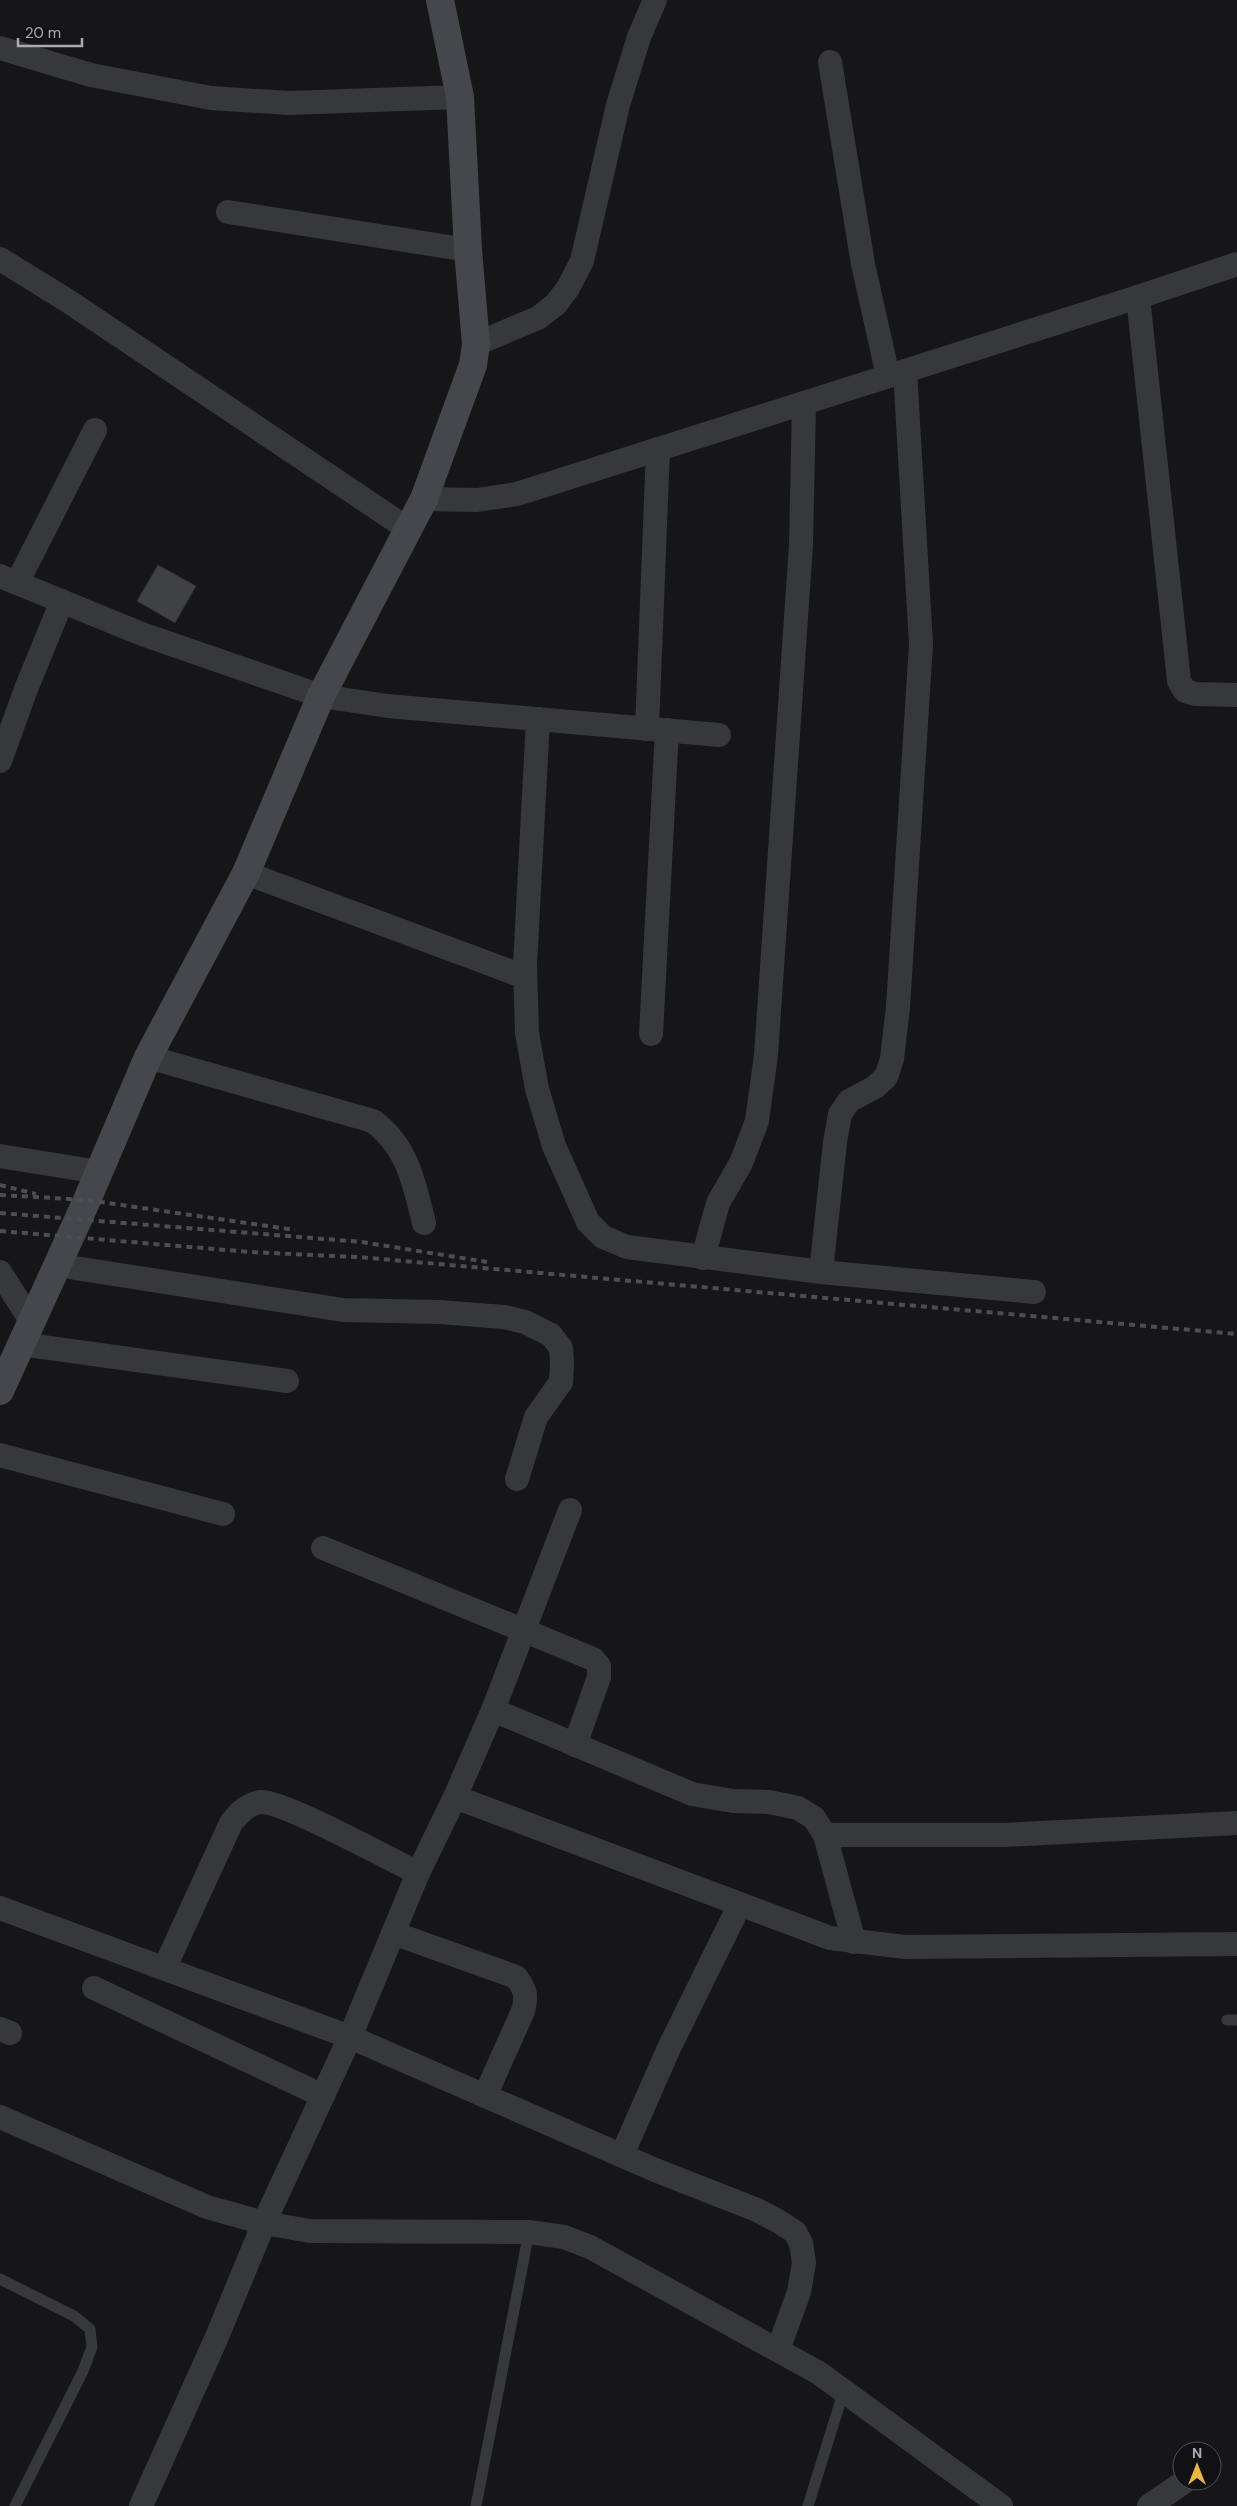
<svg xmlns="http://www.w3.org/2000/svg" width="1237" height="2506" font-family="'DM Sans',sans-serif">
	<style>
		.building { fill: #404145; stroke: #303034 }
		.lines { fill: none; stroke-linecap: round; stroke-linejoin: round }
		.lane { stroke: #37383c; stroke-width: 11 }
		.street { stroke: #37383c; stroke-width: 24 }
		.secondary { stroke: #45474c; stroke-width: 28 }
		.rail { stroke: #4c4e53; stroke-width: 4; stroke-dasharray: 6 5; stroke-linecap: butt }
	</style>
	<rect width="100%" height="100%" fill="#161618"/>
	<!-- building -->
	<polygon class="building" points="158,565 196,586 175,623 137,601"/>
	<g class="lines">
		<!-- lane -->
		<g class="lane">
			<polyline points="1227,2020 1237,2020"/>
			<polyline points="0,2279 74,2316 90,2329 92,2347 83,2371 15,2506"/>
			<polyline points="476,2506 529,2232"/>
			<polyline points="808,2506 844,2390"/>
		</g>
		<!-- street -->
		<g class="street">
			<polyline points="0,48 91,75 211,98 288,103 460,97"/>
			<polyline points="830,62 863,264 888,376"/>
			<polyline points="228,212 468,250"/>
			<polyline points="0,259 68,301 408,529"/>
			<polyline points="1138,297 1179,681 1185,691 1195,694 1237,695"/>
			<polyline points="476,344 538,318 556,304 568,288 582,261 618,105 639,37 655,0"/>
			<polyline points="424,499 477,500 517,494 1138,297 1237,264"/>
			<polyline points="0,576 142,634 321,696 388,706 719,735"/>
			<polyline points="17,583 95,430"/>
			<polyline points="538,719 525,965 527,1033 537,1089 554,1146 588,1222 603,1237 627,1247 821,1272 1034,1292"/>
			<polyline points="647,729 658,449"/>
			<polyline points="0,761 26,689 62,601"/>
			<polyline points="246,873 525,977"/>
			<polyline points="651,1034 667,730"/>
			<path d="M148 1057 373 1121C408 1147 414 1183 424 1223"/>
			<polyline points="0,1156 99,1172"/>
			<polyline points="703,1258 718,1203 741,1163 757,1121 766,1055 801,545 804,403"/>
			<polyline points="56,1265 343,1310 439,1312 504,1317 525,1322 551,1335 561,1348 562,1365 561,1382 536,1417 517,1479"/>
			<polyline points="0,1272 31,1321"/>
			<polyline points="821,1272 835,1142 840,1114 849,1101 875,1087 886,1077 892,1059 898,1007 921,644 905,371"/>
			<polyline points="21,1344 287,1381"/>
			<polyline points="0,1455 223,1514"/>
			<polyline points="323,1548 593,1659 599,1666 599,1677 575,1745"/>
			<polyline points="493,1710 692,1794 733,1801 769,1802 798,1808 814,1818 825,1835 854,1942"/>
			<polyline points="455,1797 493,1710 570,1510"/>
			<polyline points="825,1835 1004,1835 1237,1823"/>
			<polyline points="0,1908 350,2037 655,2170 757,2210 778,2221 795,2232 801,2243 804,2263 799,2292 778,2350"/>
			<path d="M393 1933 516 1977C526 1990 527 1996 523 2011L485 2096"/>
			<path d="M165 1967 231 1823C239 1813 247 1804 261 1802 284 1801 391 1860 418 1873"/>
			<polyline points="94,1988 323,2096"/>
			<polyline points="0,2029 10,2033"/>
			<polyline points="0,2117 207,2207 264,2223 310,2231 529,2232 564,2237 590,2247 819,2373 1001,2506"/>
			<polyline points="622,2155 669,2048 740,1904"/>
			<polyline points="141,2506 216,2339 264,2223 350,2037 418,1873 455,1797 830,1938 905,1947 1237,1944"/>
			<polyline points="1149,2506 1184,2482"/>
		</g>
		<!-- secondary -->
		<polyline class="secondary" points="0,1391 87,1200 148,1057 246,873 321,696 424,499 473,365 476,344 468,250 460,97 440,0"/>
		<!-- rail -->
		<g class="rail">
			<polyline points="0,1185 36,1194"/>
			<polyline points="0,1195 87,1200 295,1230"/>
			<polyline points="0,1213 362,1242 487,1262"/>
			<polyline points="0,1231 250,1252 358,1257 1237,1334"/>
		</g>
	</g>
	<!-- north arrow -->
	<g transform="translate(1197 2466)"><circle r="24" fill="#111113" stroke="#4e4f55"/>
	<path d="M0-4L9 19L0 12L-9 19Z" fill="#e8b83d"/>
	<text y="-8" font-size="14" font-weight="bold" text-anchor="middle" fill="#a9acb7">N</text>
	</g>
	<!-- scale -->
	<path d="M18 38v8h64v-8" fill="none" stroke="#a9acb7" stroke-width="2.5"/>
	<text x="25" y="38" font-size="15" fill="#a9acb7" stroke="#111113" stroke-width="4" paint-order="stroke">20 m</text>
</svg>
